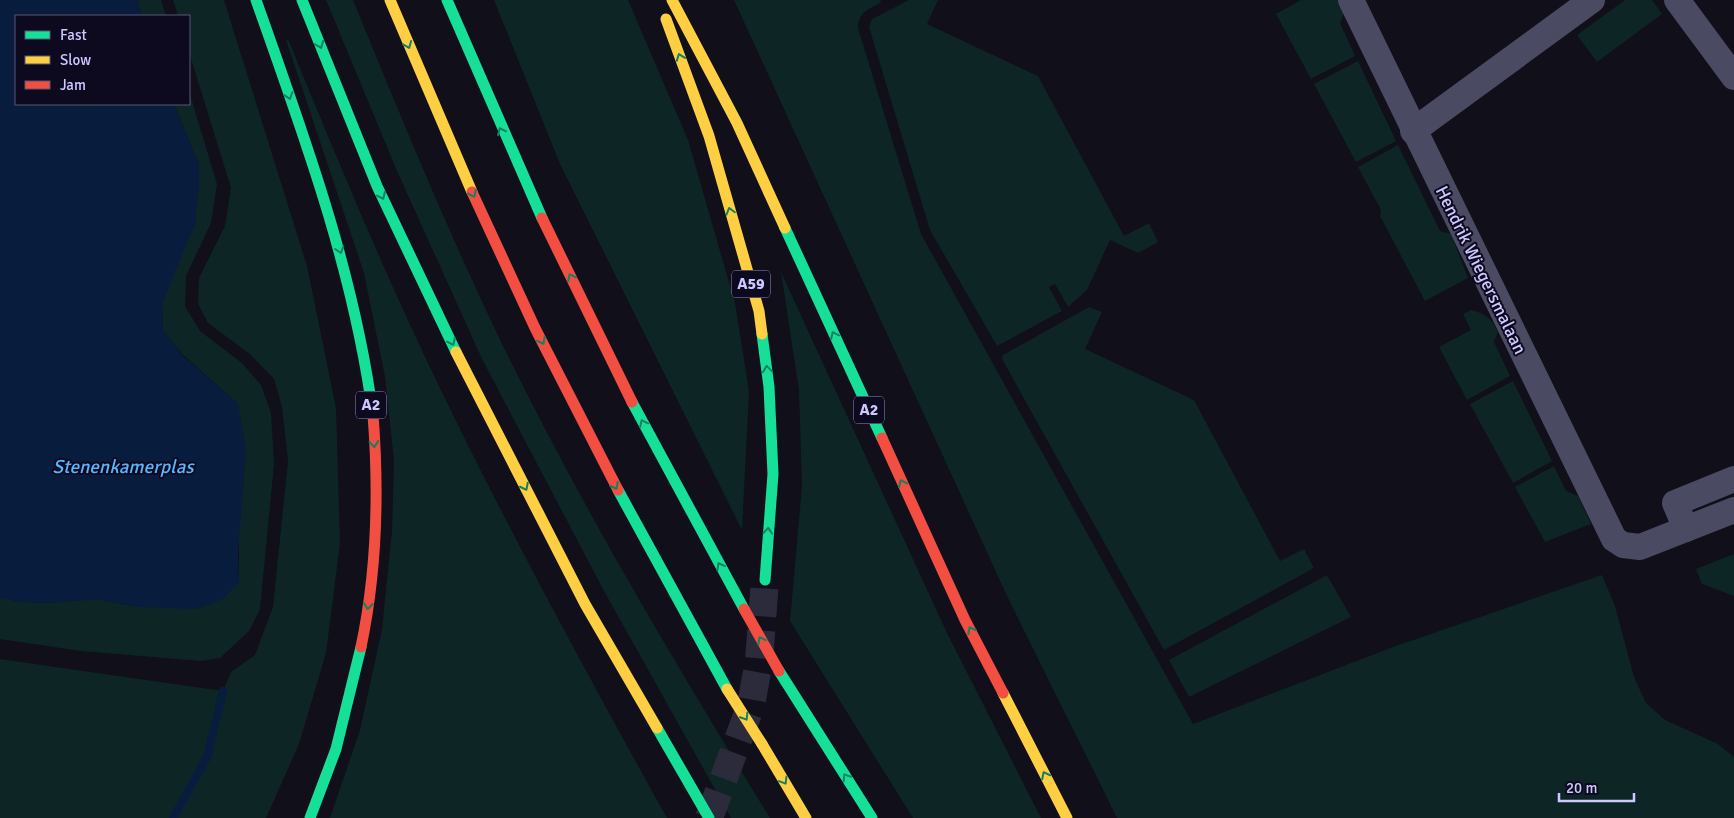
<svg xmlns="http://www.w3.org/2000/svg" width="1734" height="818" font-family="Signika,sans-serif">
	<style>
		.green { fill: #0d2525 }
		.water { fill: #081d3d }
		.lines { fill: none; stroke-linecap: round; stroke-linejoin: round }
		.stream { stroke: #081d3d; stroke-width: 8 }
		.highway-tunnel { stroke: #2c2b3c; stroke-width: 28; stroke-dasharray: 28 14; stroke-linecap: butt }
		.street { stroke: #4a4a63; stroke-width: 26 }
		.fast { stroke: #16e098; stroke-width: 11 }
		.slow { stroke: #ffcf43; stroke-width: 11 }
		.jam { stroke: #f24e42; stroke-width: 11 }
		.slow-bridge { stroke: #ffcf43; stroke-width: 11 }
		.jam-bridge { stroke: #f24e42; stroke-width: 11 }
		.oneway { stroke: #128062 }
		.labels { text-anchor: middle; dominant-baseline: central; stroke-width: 4; stroke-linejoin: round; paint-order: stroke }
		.shield { fill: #0d0a1f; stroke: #938fbc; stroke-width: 1 }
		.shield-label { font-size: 16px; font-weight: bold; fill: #cdc8ff }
		.street-label { font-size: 18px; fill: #cdc8ff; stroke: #0d0a1f }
		.water-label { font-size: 19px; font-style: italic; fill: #56b5ff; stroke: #0d0a1f }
	</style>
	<rect width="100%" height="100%" fill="#100f1a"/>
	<!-- green -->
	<g class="green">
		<polygon points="137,0 161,0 166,16 141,16"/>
		<polygon points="173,0 224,0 307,266 336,408 340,543 326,653 299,744 266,818 0,818 0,659 223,691 231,672 255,655 273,607 288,461 282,407 274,379 251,355 208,323 198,304 199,278 225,226 231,188 189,52 189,16 178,16"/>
		<path d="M326 0H353C401 117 449 234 504 348 583 509 676 665 770 818H731L604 591 482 359 397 171Z"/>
		<polygon points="494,0 628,0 688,140 735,303 749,391 742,530 560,164"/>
		<path d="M734 0H881L880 3C867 10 859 12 858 28L921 234 1193 724 1393 647 1602 575 1615 606 1634 677 1646 703 1665 720 1718 744 1734 757V818H1117L1008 598Z"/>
		<polygon points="909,0 938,0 927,24 1038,76 1124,236 1149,223 1158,242 1138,253 1110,240 1087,290 1068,307 1055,284 1049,287 1062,311 997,346 930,230 869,27 872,19"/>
		<polygon points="1301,0 1338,0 1344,13 1340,23 1355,56 1311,79 1276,14"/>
		<polygon points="1625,0 1652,0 1662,14 1597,62 1577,35"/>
		<path d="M288 39C336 156 384 273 439 386 510 533 588 676 667 818H330L360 730 382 629 392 531 394 461 385 377 364 273 286 40Z"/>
		<polygon points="1358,61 1396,141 1356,162 1314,84"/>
		<polygon points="189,91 217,184 211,223 186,276 185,306 200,331 242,363 261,385 271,413 274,464 260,609 249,631 220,658 201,661 81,651 0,639 0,597 17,601 45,603 97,599 139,607 239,582 238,404 182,354 163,331 162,303 173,276 199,166 174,104 189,104"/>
		<polygon points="1398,145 1440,231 1451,234 1468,278 1425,301 1380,216 1381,210 1358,167"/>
		<polygon points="781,272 947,633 1041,818 913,818 790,621 802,486 799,390"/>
		<polygon points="1089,307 1102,312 1085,349 1194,400 1280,561 1304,549 1314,568 1164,650 1002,359 1003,355"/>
		<path d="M1471 310C1485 313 1492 319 1498 332L1494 342 1510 376 1467 400 1439 347 1471 330 1463 314Z"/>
		<polygon points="1513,381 1552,461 1513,483 1470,404"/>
		<polygon points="1554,466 1566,491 1578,496 1591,524 1545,542 1515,487"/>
		<polygon points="1734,554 1734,596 1702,584 1696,569"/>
		<polygon points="1327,575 1351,617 1189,697 1169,660"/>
	</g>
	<!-- water -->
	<polygon class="water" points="0,0 137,0 141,16 16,16 16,104 174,104 199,166 199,185 195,224 162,303 163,331 182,355 238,404 246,450 238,552 239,582 223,599 196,609 139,607 97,599 45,603 17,601 0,597"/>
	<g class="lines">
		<!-- stream -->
		<polyline class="stream" points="173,818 207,757 223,691"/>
		<!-- highway-tunnel -->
		<polyline class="highway-tunnel" points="709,818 751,705 759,661 765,580"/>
		<!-- street -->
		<g class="street">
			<polyline points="1351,0 1614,539 1623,545 1640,547 1734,510"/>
			<polyline points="1677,0 1734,77"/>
			<polyline points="1413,131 1592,0"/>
			<polyline points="1686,529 1675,503 1734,479"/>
		</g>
		<!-- fast -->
		<g class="fast">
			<path d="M256 0C304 136 354 271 373 415"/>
			<polyline points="302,0 377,186 456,352"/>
			<polyline points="447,0 542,218"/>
			<polyline points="785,228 882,438"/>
			<polyline points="762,334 769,387 773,474 765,580"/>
			<polyline points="632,402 744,609"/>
			<polyline points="618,490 727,689"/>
			<polyline points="779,671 872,818"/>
			<polyline points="657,728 709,818"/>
			<polyline points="310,818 336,749 361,647"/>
		</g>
		<!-- slow -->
		<g class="slow">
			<polyline points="390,0 472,192"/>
			<polyline points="672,0 737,123 785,228"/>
			<polyline points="666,19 709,136 759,311 762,334"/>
			<polyline points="456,352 585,604 657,728"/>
			<polyline points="1003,693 1067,818"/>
			<polyline points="762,744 806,818"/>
		</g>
		<!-- jam -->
		<g class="jam">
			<polyline points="472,192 535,328 618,490"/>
			<polyline points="542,218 632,402"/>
			<polyline points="882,438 965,620 1003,693"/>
			<path d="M361 647C377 571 379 492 373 415"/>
		</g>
		<!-- slow-bridge -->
		<polyline class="slow-bridge" points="727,689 762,744"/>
		<!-- jam-bridge -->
		<polyline class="jam-bridge" points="744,609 779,671"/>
	</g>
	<!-- one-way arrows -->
	<defs><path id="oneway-chevron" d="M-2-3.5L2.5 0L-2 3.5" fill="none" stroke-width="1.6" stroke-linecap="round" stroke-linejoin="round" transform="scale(1.25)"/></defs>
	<g class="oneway">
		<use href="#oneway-chevron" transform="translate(320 45) rotate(68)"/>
		<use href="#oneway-chevron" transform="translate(408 45) rotate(68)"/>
		<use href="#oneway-chevron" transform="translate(680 57) rotate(-110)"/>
		<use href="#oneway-chevron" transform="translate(289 96) rotate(71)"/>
		<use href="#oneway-chevron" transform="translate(501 131) rotate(-115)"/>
		<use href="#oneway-chevron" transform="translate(473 194) rotate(65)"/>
		<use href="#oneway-chevron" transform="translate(382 196) rotate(65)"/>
		<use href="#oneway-chevron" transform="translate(730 211) rotate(-106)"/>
		<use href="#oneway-chevron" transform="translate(340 250) rotate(72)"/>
		<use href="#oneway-chevron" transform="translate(571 277) rotate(-116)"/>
		<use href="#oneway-chevron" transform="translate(834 335) rotate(-115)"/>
		<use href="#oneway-chevron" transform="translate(542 341) rotate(63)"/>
		<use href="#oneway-chevron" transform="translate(452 342) rotate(65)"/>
		<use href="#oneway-chevron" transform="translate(767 369) rotate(-98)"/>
		<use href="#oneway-chevron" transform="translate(643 423) rotate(-116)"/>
		<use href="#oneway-chevron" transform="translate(374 444) rotate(85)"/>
		<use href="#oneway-chevron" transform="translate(902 483) rotate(-115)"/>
		<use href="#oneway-chevron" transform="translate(615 486) rotate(63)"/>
		<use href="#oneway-chevron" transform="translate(525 487) rotate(63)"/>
		<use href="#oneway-chevron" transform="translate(768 531) rotate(-86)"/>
		<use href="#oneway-chevron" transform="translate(720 566) rotate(-119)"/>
		<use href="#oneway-chevron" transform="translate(368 606) rotate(96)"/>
		<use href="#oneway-chevron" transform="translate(971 630) rotate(-117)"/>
		<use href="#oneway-chevron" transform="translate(761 640) rotate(-119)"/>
		<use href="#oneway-chevron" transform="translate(745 717) rotate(58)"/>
		<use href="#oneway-chevron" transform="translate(1045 775) rotate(-117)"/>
		<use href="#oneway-chevron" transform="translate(846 777) rotate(-122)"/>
		<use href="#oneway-chevron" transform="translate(784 781) rotate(59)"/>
	</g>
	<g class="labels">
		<!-- shield labels -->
		<g class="shield">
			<rect x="732" y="270.5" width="38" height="27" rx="4"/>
			<rect x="356" y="391.5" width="30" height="27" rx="4"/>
			<rect x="854" y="396.5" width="30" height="27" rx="4"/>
		</g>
		<g class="shield-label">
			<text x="751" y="284">A59</text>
			<text x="371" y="405">A2</text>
			<text x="869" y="410">A2</text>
		</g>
		<!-- street labels -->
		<g class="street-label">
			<text transform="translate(1481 270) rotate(64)">Hendrik Wiegersmalaan</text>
		</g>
		<!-- water labels -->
		<g class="water-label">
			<text x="123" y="467">Stenenkamerplas</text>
		</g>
	</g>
	<!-- legend -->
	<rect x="15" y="15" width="175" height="90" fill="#0d0a1f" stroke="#5a5679"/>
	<rect x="25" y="31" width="25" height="8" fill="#16e098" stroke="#5a5679"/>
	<text x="60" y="40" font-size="15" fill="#cdc8ff">Fast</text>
	<rect x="25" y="56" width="25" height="8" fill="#ffcf43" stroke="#5a5679"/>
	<text x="60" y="65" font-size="15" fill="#cdc8ff">Slow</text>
	<rect x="25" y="81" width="25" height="8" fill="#f24e42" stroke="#5a5679"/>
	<text x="60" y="90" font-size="15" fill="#cdc8ff">Jam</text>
	<!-- scale -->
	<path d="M1559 793v8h75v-8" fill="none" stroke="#cdc8ff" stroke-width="2.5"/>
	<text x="1566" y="793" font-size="15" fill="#cdc8ff" stroke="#0d0a1f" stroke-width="4" paint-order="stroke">20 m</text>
</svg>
